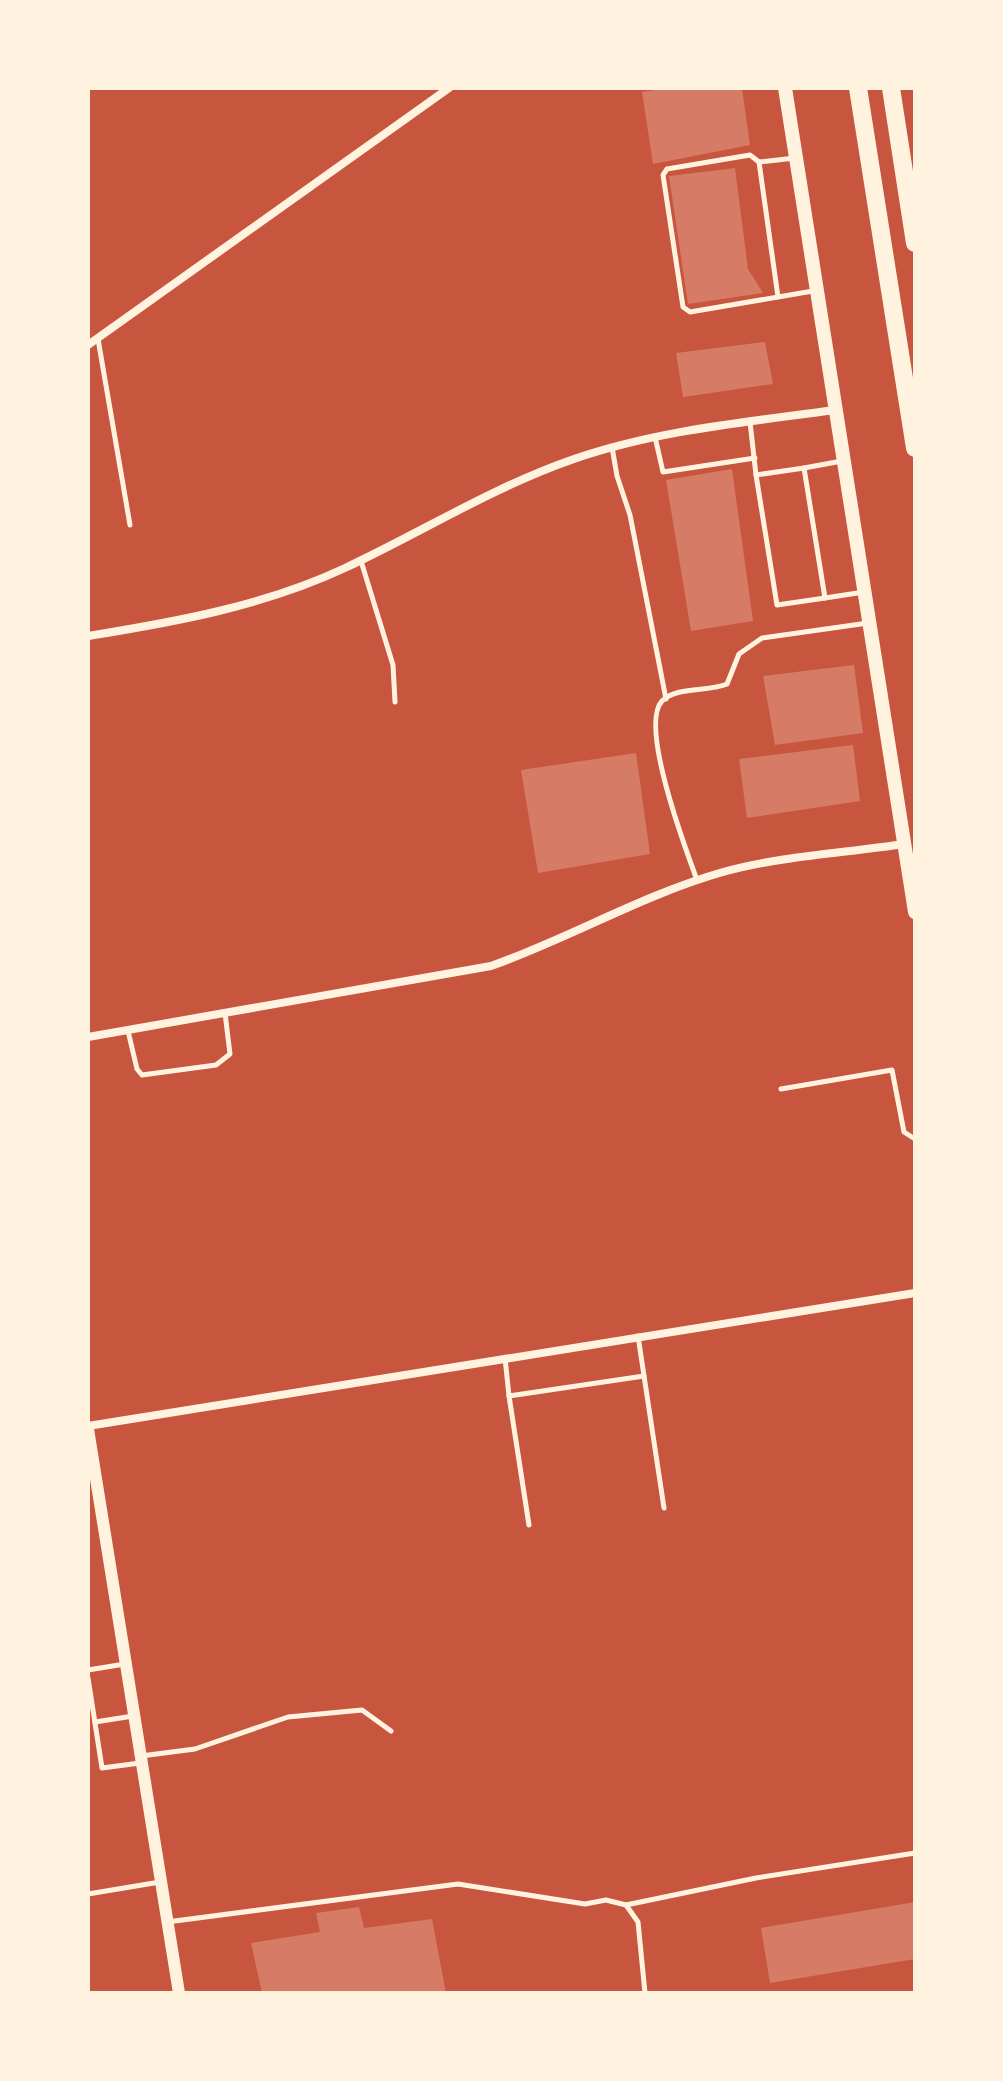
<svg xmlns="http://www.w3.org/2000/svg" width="1003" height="2081" font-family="Figtree,sans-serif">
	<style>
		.building { fill: #d67c66 }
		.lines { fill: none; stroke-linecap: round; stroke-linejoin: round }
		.service { stroke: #fff3e0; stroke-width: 5 }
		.minor { stroke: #fff3e0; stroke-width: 8 }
		.tertiary { stroke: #fff3e0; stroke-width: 12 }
		.secondary { stroke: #fff3e0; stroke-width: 14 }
		.motorway { stroke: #fff3e0; stroke-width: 18 }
	</style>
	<rect width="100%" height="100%" fill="#c8553d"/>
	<!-- building -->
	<g class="building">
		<polygon points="670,88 742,88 750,145 653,164 642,92"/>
		<polygon points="735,168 748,269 763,293 688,304 669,176"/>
		<polygon points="765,342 773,384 683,397 676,353"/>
		<polygon points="732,469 753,621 691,631 666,480"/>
		<polygon points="854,665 863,733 775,745 763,676"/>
		<polygon points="853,745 860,801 747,818 739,759"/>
		<polygon points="636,753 650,854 538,873 521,770"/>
		<polygon points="915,1902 915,1959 770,1983 761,1928"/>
		<polygon points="359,1907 364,1928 432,1919 446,1993 262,1993 251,1943 320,1932 316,1913"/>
	</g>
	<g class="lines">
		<!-- service -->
		<g class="service">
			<polyline points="795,158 759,162 750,155 667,169 663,175 683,307 690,312 813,291"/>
			<polyline points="759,162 778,297"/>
			<polyline points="98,339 130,525"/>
			<polyline points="750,422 756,475"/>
			<polyline points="655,437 663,472 755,458"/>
			<polyline points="612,447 617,476 630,515 666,699"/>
			<polyline points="842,461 804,468 825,598 864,592"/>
			<polyline points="804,468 756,475 777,605 825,598"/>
			<polyline points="361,561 393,665 395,702"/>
			<path d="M697 880C686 850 639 726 662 701 677 686 709 692 727 684L739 654 762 638 868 623"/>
			<polyline points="128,1031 137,1069 142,1075 216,1065 230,1054 225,1013"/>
			<polyline points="781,1089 892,1070 904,1132 915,1139"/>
			<polyline points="638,1336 664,1508"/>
			<polyline points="505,1358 509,1396 644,1376"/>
			<polyline points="509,1396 529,1525"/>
			<polyline points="88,1670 125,1664"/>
			<polyline points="88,1678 102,1768 140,1763"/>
			<polyline points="95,1722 133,1716"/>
			<polyline points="141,1756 195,1749 288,1717 362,1710 391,1731"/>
			<polyline points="88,1894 160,1882"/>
			<polyline points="626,1905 756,1878 915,1853"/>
			<polyline points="167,1922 458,1884 585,1904 606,1900 626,1905 638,1922 645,1993"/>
		</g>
		<!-- minor -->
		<g class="minor">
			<polyline points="88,345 449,88"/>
			<path d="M88 636C175 622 264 606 345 568 422 532 493 487 574 459 658 430 748 422 835 410"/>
			<path d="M88 1037 491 966C570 938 642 895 723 872 781 856 845 853 904 844"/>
			<polyline points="88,1426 915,1293"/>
		</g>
		<!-- tertiary -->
		<polyline class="tertiary" points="88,1429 179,1993"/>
		<!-- secondary -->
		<polyline class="secondary" points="785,88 915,912"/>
		<!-- motorway -->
		<g class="motorway">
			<polyline points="858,88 915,448"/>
			<polyline points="891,88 915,243"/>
		</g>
	</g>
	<!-- border -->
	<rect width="1003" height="2081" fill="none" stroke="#fff3e0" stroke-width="180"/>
</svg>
